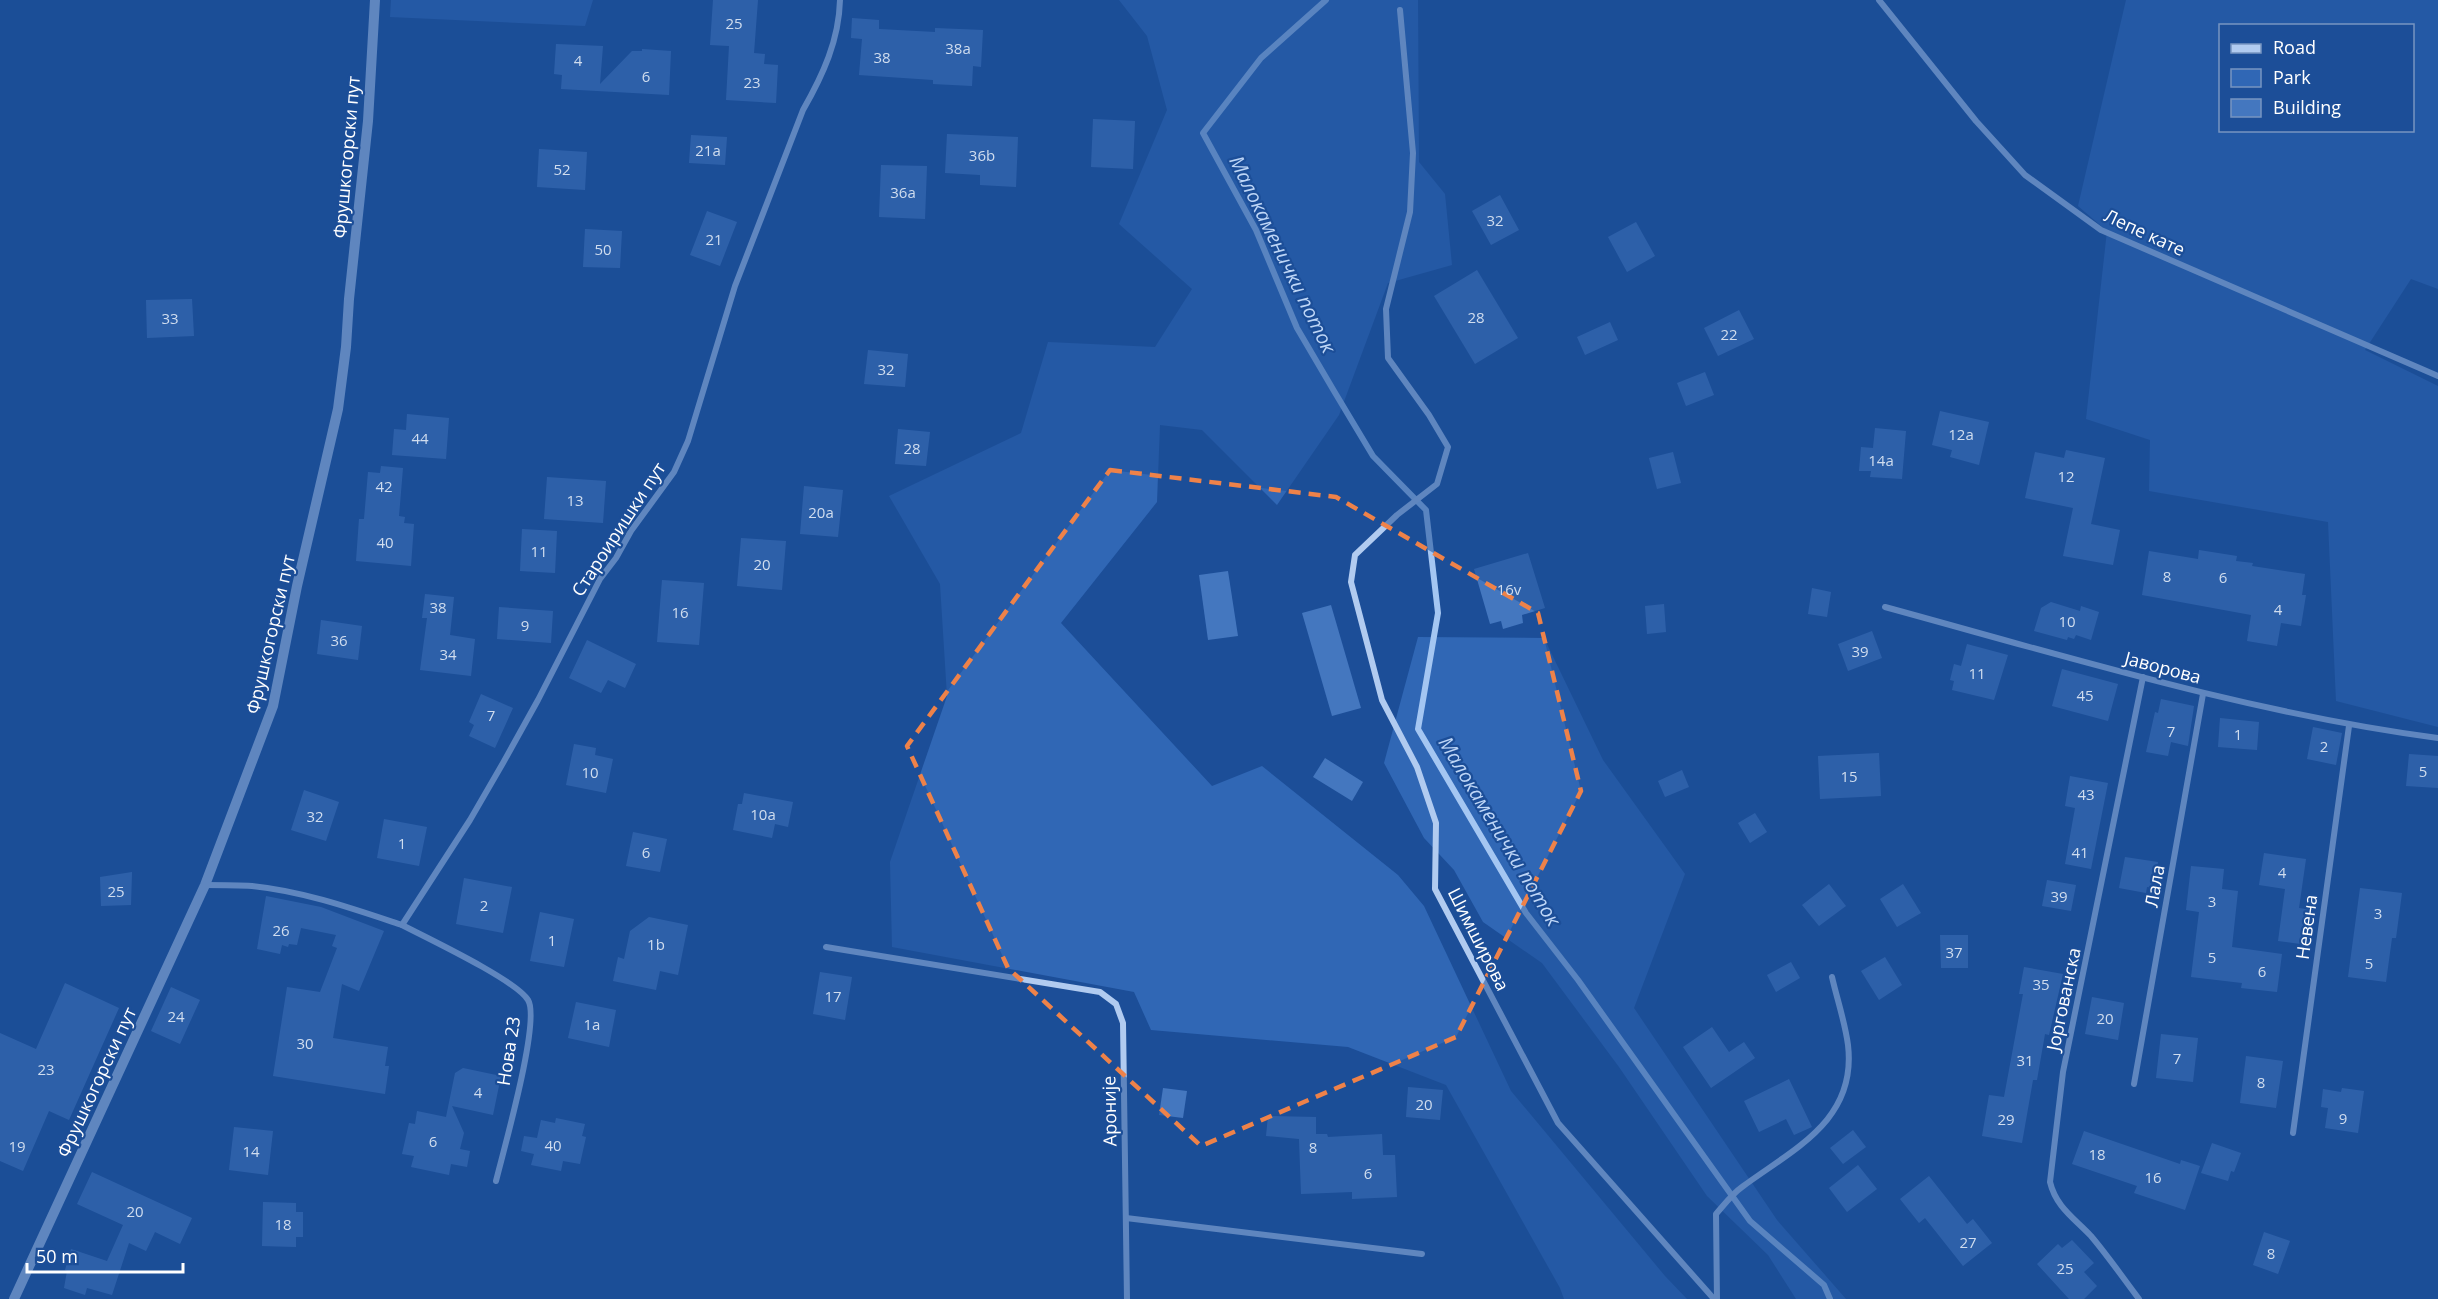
<svg xmlns="http://www.w3.org/2000/svg" width="2438" height="1299" font-family="'Open Sans',sans-serif">
	<style>
		.green { fill: #3067b5; fill-rule: evenodd }
		.lines { fill: none; stroke-linecap: round; stroke-linejoin: round }
		.stream { stroke: #a4c6f2; stroke-width: 6 }
		.building { fill: #4477bf }
		.minor { stroke: #b1cbf0; stroke-width: 6 }
		.tertiary { stroke: #b1cbf0; stroke-width: 10 }
		.marked { fill: none; stroke: #ee8249; stroke-width: 4.5; stroke-dasharray: 12 8; stroke-linejoin: round }
		.labels { text-anchor: middle; dominant-baseline: central; stroke-width: 4.5; stroke-linejoin: round; paint-order: stroke }
		.number-label { font-size: 15px; fill: #d0ddef }
		.street-label { font-size: 18px; fill: #fff; stroke: #1c4e98 }
		.water-label { font-size: 20px; font-style: italic; fill: #bed6f7; stroke: #1c4e98 }
	</style>
	<rect width="100%" height="100%" fill="#1c4e98"/>
	<!-- green -->
	<g class="green">
		<polygon points="391,0 593,0 585,26 390,17"/>
		<polygon points="1119,0 1418,0 1419,162 1445,194 1452,265 1388,283 1339,415 1277,505 1202,430 1160,425 1157,502 1061,623 1212,786 1262,766 1398,875 1424,906 1511,1091 1665,1276 1687,1299 1564,1299 1560,1288 1446,1085 1348,1047 1151,1030 1134,992 892,947 890,862 947,696 940,584 889,496 1021,433 1048,342 1155,347 1192,289 1119,224 1167,110 1147,36"/>
		<path d="M2126 0H2438V289L2411 279 2365 350 2438 386V727L2336 701 2328 522 2149 491 2150 440 2086 419 2107 231 2078 206ZM2220 26H2412V130H2220Z"/>
		<polygon points="1418,637 1544,638 1603,760 1685,874 1634,1008 1777,1220 1846,1299 1796,1299 1768,1255 1707,1196 1619,1067 1542,963 1483,922 1454,870 1424,838 1384,763"/>
	</g>
	<g class="lines">
		<!-- stream -->
		<polyline class="stream" points="1326,0 1261,58 1203,133 1256,230 1297,328 1334,391 1373,456 1426,510 1438,613 1418,729 1526,913 1578,980 1750,1221 1824,1285 1830,1299"/>
	</g>
	<!-- building -->
	<g class="building">
		<polygon points="713,0 758,0 754,53 765,54 764,64 778,65 776,103 726,100 729,46 710,45"/>
		<polygon points="852,18 879,20 879,29 935,32 935,28 983,30 981,67 973,66 972,86 933,84 933,80 859,75 862,39 851,38"/>
		<polygon points="556,44 603,46 600,84 632,51 642,51 642,49 671,51 669,95 561,89 562,75 554,74"/>
		<polygon points="1093,119 1135,121 1133,169 1091,167"/>
		<polygon points="947,134 1018,137 1016,187 980,185 980,175 945,173"/>
		<polygon points="691,135 727,137 725,165 689,163"/>
		<polygon points="539,149 587,152 585,190 537,187"/>
		<polygon points="881,165 927,166 925,219 879,217"/>
		<polygon points="1500,195 1519,230 1491,245 1472,211"/>
		<polygon points="707,211 737,222 720,266 690,255"/>
		<polygon points="1636,222 1655,256 1627,272 1608,237"/>
		<polygon points="585,229 622,231 620,268 583,267"/>
		<polygon points="1477,270 1518,338 1475,364 1434,296"/>
		<polygon points="192,299 194,336 147,338 146,300"/>
		<polygon points="1739,310 1754,339 1718,356 1704,328"/>
		<polygon points="1610,322 1618,340 1585,355 1577,337"/>
		<polygon points="868,350 908,354 905,387 864,384"/>
		<polygon points="1705,372 1714,395 1686,406 1677,383"/>
		<polygon points="1940,411 1989,422 1979,465 1950,457 1952,450 1932,445"/>
		<polygon points="407,414 449,418 446,459 392,455 394,429 406,430"/>
		<polygon points="1875,428 1906,431 1902,479 1870,477 1871,471 1859,471 1861,447 1873,448"/>
		<polygon points="898,429 930,432 926,466 895,464"/>
		<polygon points="2066,450 2105,458 2091,524 2120,530 2113,565 2063,556 2073,508 2025,498 2035,452 2064,458"/>
		<polygon points="1673,452 1681,483 1657,489 1649,458"/>
		<polygon points="381,466 403,468 399,516 405,517 404,523 414,524 411,566 356,561 359,519 364,519 368,472 380,473"/>
		<polygon points="547,477 606,481 603,523 544,519"/>
		<polygon points="804,486 843,490 838,537 800,534"/>
		<polygon points="522,529 557,531 555,573 520,571"/>
		<polygon points="741,538 786,541 782,590 737,586"/>
		<polygon points="2199,550 2237,556 2236,561 2253,563 2252,566 2305,574 2302,595 2306,595 2301,626 2281,623 2277,646 2247,641 2251,615 2142,595 2149,551 2198,559"/>
		<polygon points="1528,553 1545,608 1522,615 1523,623 1503,629 1501,621 1490,624 1474,569"/>
		<polygon points="1228,571 1238,636 1208,640 1199,575"/>
		<polygon points="662,580 704,583 699,645 657,642"/>
		<polygon points="1812,588 1831,592 1827,617 1808,614"/>
		<polygon points="425,594 454,597 450,635 475,639 471,676 420,670 427,618 422,618"/>
		<polygon points="2051,602 2080,611 2081,606 2099,612 2091,640 2076,635 2074,639 2068,637 2067,640 2034,631 2041,608"/>
		<polygon points="1664,604 1666,632 1647,634 1645,606"/>
		<polygon points="1331,605 1361,708 1332,716 1302,613"/>
		<polygon points="499,607 553,611 551,643 497,639"/>
		<polygon points="321,620 362,626 358,660 317,654"/>
		<polygon points="1872,631 1882,658 1848,671 1838,644"/>
		<polygon points="587,640 636,664 625,688 608,680 601,693 569,678"/>
		<polygon points="1967,644 2008,655 1994,700 1952,690 1954,681 1950,680 1954,664 1961,666"/>
		<polygon points="2062,669 2118,684 2108,721 2052,706"/>
		<polygon points="481,694 513,708 495,748 469,736 474,725 469,722"/>
		<polygon points="2161,699 2194,706 2188,746 2171,742 2168,756 2146,752 2155,712 2158,713"/>
		<polygon points="2220,718 2259,722 2257,750 2218,747"/>
		<polygon points="2313,727 2342,733 2336,765 2307,759"/>
		<polygon points="574,744 596,748 595,755 613,759 606,793 566,785"/>
		<polygon points="1879,753 1881,796 1820,799 1818,756"/>
		<polygon points="2409,754 2438,756 2438,788 2406,786"/>
		<polygon points="1325,758 1363,782 1352,801 1313,777"/>
		<polygon points="1682,770 1689,787 1665,797 1658,781"/>
		<polygon points="2070,776 2108,783 2091,869 2065,864 2075,808 2065,806"/>
		<polygon points="304,790 339,802 326,841 291,830"/>
		<polygon points="744,793 793,802 788,827 775,824 772,838 733,830 738,804 742,804"/>
		<polygon points="1755,813 1767,832 1750,843 1738,823"/>
		<polygon points="384,819 427,827 419,866 377,858"/>
		<polygon points="633,832 667,839 660,872 626,866"/>
		<polygon points="2264,853 2306,859 2299,908 2313,910 2308,945 2278,941 2285,889 2259,885"/>
		<polygon points="2125,857 2158,862 2157,869 2162,870 2158,889 2147,887 2146,893 2119,888"/>
		<polygon points="2191,866 2224,869 2222,889 2238,891 2232,947 2282,954 2277,992 2241,988 2242,983 2191,977 2199,912 2186,910"/>
		<polygon points="132,872 131,905 101,906 100,877"/>
		<polygon points="464,878 512,887 503,933 456,924"/>
		<polygon points="2047,880 2076,885 2071,911 2042,906"/>
		<polygon points="1829,884 1846,906 1819,926 1802,905"/>
		<polygon points="1903,884 1921,913 1897,927 1880,899"/>
		<polygon points="2360,888 2402,893 2396,938 2392,938 2386,982 2348,977"/>
		<polygon points="266,896 321,907 384,931 359,991 342,984 333,1038 388,1047 385,1066 389,1066 385,1094 273,1076 287,987 320,992 337,948 332,946 336,935 301,928 297,945 289,944 288,947 282,945 280,954 257,949"/>
		<polygon points="540,912 574,919 564,967 530,961"/>
		<polygon points="649,917 688,925 678,975 660,971 656,990 613,981 618,957 624,959 630,931"/>
		<polygon points="1940,935 1968,935 1968,968 1941,968"/>
		<polygon points="1885,957 1902,985 1879,1000 1861,971"/>
		<polygon points="1791,962 1800,978 1776,992 1767,975"/>
		<polygon points="2024,967 2063,974 2049,1035 2045,1034 2037,1080 2033,1080 2022,1143 1982,1136 1989,1095 2004,1097 2023,994 2019,994"/>
		<polygon points="820,972 852,977 845,1020 813,1014"/>
		<polygon points="65,983 119,1008 69,1120 49,1111 23,1171 0,1161 0,1033 36,1049"/>
		<polygon points="171,987 200,1000 180,1044 151,1031"/>
		<polygon points="2092,997 2124,1003 2118,1040 2085,1034"/>
		<polygon points="576,1002 616,1010 609,1047 568,1038"/>
		<polygon points="1712,1027 1729,1052 1744,1042 1755,1058 1711,1088 1683,1047"/>
		<polygon points="2161,1034 2198,1038 2193,1082 2156,1078"/>
		<polygon points="2246,1056 2283,1061 2276,1108 2240,1103"/>
		<polygon points="463,1068 501,1076 493,1115 452,1106 464,1133 460,1149 470,1151 467,1167 451,1164 449,1175 411,1167 414,1156 402,1154 409,1123 415,1124 417,1111 446,1117 455,1073"/>
		<polygon points="1789,1079 1812,1127 1794,1135 1786,1119 1759,1132 1744,1101"/>
		<polygon points="1408,1087 1443,1090 1440,1120 1406,1117"/>
		<polygon points="1163,1088 1187,1091 1183,1118 1159,1115"/>
		<polygon points="2342,1088 2364,1091 2358,1133 2325,1128 2328,1108 2321,1107 2323,1089 2341,1092"/>
		<polygon points="1268,1116 1316,1117 1316,1134 1327,1134 1328,1137 1382,1134 1383,1155 1395,1155 1397,1197 1352,1199 1352,1192 1301,1194 1299,1139 1266,1136"/>
		<polygon points="556,1118 585,1124 582,1136 586,1137 580,1164 563,1161 561,1171 531,1165 534,1154 521,1151 524,1136 537,1138 541,1120 555,1123"/>
		<polygon points="234,1127 273,1131 268,1175 229,1170"/>
		<polygon points="1853,1130 1866,1147 1843,1164 1830,1148"/>
		<polygon points="2084,1131 2180,1164 2181,1160 2200,1166 2185,1210 2134,1193 2137,1186 2072,1164"/>
		<polygon points="2212,1143 2241,1153 2234,1172 2231,1171 2228,1181 2201,1173"/>
		<polygon points="1858,1165 1877,1189 1847,1212 1829,1188"/>
		<polygon points="92,1172 192,1218 180,1244 155,1232 146,1251 129,1243 112,1295 87,1288 85,1295 64,1288 67,1271 65,1270 71,1249 107,1261 123,1225 77,1204"/>
		<polygon points="1929,1176 1967,1224 1973,1219 1992,1243 1963,1266 1925,1218 1919,1223 1900,1199"/>
		<polygon points="263,1202 296,1203 296,1212 303,1212 303,1237 296,1237 296,1247 262,1246"/>
		<polygon points="2264,1232 2290,1241 2278,1274 2253,1265"/>
		<polygon points="2072,1240 2094,1263 2084,1272 2097,1286 2084,1299 2069,1299 2037,1264 2058,1244 2062,1248"/>
	</g>
	<g class="lines">
		<!-- minor -->
		<g class="minor">
			<polyline points="1879,0 1976,121 2025,175 2101,230 2438,376"/>
			<polyline points="1400,10 1413,153 1410,212 1386,309 1388,358 1429,415 1448,447 1437,484 1397,515 1355,555 1351,582 1382,700 1417,767 1436,823 1435,889 1558,1123 1714,1299"/>
			<path d="M1885 607C2068 657 2250 713 2438 738"/>
			<path d="M205 885C221 885 237 885 252 886 303 891 354 909 402 925L470 820 503 763 538 700 600 579 616 558 631 531 674 472 688 441 735 286 803 110C823 75 839 40 840 0"/>
			<path d="M402 925C427 938 516 980 528 1000 541 1020 503 1152 496 1181"/>
			<polyline points="826,947 1100,992 1116,1004 1123,1023 1127,1299"/>
			<polyline points="2134,1084 2203,694"/>
			<polyline points="2293,1133 2349,726"/>
			<polyline points="1126,1218 1422,1254"/>
			<path d="M1717 1299 1716 1214C1724 1205 1732 1194 1742 1187 1793 1149 1857 1121 1848 1045 1845 1022 1837 999 1832 977"/>
			<path d="M2139 1299C2123 1278 2108 1256 2091 1236 2074 1218 2056 1207 2050 1182L2063 1072 2143 677"/>
		</g>
		<!-- tertiary -->
		<polyline class="tertiary" points="14,1299 205,885 273,706 297,586 338,409 346,347 349,299 368,121 375,0"/>
	</g>
	<!-- marked area -->
	<path d="M0 0H2438V1299H0ZM1110 470 1336 497 1538 613 1581 791 1456 1037 1201 1146 1008 968 907 746Z" fill="#1c4e98" fill-opacity=".55" fill-rule="evenodd"/>
	<path class="marked" d="M1110 470 1336 497 1538 613 1581 791 1456 1037 1201 1146 1008 968 907 746Z"/>
	<g class="labels">
		<!-- number labels -->
		<g class="number-label">
			<text x="734" y="23">25</text>
			<text x="958" y="48">38a</text>
			<text x="882" y="57">38</text>
			<text x="578" y="60">4</text>
			<text x="646" y="76">6</text>
			<text x="752" y="82">23</text>
			<text x="708" y="150">21a</text>
			<text x="982" y="155">36b</text>
			<text x="562" y="169">52</text>
			<text x="903" y="192">36a</text>
			<text x="1495" y="220">32</text>
			<text x="714" y="239">21</text>
			<text x="603" y="249">50</text>
			<text x="1476" y="317">28</text>
			<text x="170" y="318">33</text>
			<text x="1729" y="334">22</text>
			<text x="886" y="369">32</text>
			<text x="1961" y="434">12a</text>
			<text x="420" y="438">44</text>
			<text x="912" y="448">28</text>
			<text x="1881" y="460">14a</text>
			<text x="2066" y="476">12</text>
			<text x="384" y="486">42</text>
			<text x="575" y="500">13</text>
			<text x="821" y="512">20a</text>
			<text x="385" y="542">40</text>
			<text x="539" y="551">11</text>
			<text x="762" y="564">20</text>
			<text x="2167" y="576">8</text>
			<text x="2223" y="577">6</text>
			<text x="1509" y="589">16v</text>
			<text x="438" y="607">38</text>
			<text x="2278" y="609">4</text>
			<text x="680" y="612">16</text>
			<text x="2067" y="621">10</text>
			<text x="525" y="625">9</text>
			<text x="339" y="640">36</text>
			<text x="1860" y="651">39</text>
			<text x="448" y="654">34</text>
			<text x="1977" y="673">11</text>
			<text x="2085" y="695">45</text>
			<text x="491" y="715">7</text>
			<text x="2171" y="731">7</text>
			<text x="2238" y="734">1</text>
			<text x="2324" y="746">2</text>
			<text x="2423" y="771">5</text>
			<text x="590" y="772">10</text>
			<text x="1849" y="776">15</text>
			<text x="2086" y="794">43</text>
			<text x="763" y="814">10a</text>
			<text x="315" y="816">32</text>
			<text x="402" y="843">1</text>
			<text x="646" y="852">6</text>
			<text x="2080" y="852">41</text>
			<text x="2282" y="872">4</text>
			<text x="116" y="891">25</text>
			<text x="2059" y="896">39</text>
			<text x="2212" y="901">3</text>
			<text x="484" y="905">2</text>
			<text x="2378" y="913">3</text>
			<text x="281" y="930">26</text>
			<text x="552" y="940">1</text>
			<text x="656" y="944">1b</text>
			<text x="1954" y="952">37</text>
			<text x="2212" y="957">5</text>
			<text x="2369" y="963">5</text>
			<text x="2262" y="971">6</text>
			<text x="2041" y="984">35</text>
			<text x="833" y="996">17</text>
			<text x="176" y="1016">24</text>
			<text x="2105" y="1018">20</text>
			<text x="592" y="1024">1a</text>
			<text x="305" y="1043">30</text>
			<text x="2177" y="1058">7</text>
			<text x="2025" y="1060">31</text>
			<text x="46" y="1069">23</text>
			<text x="2261" y="1082">8</text>
			<text x="478" y="1092">4</text>
			<text x="1424" y="1104">20</text>
			<text x="2343" y="1118">9</text>
			<text x="2006" y="1119">29</text>
			<text x="433" y="1141">6</text>
			<text x="553" y="1145">40</text>
			<text x="17" y="1146">19</text>
			<text x="1313" y="1147">8</text>
			<text x="251" y="1151">14</text>
			<text x="2097" y="1154">18</text>
			<text x="1368" y="1173">6</text>
			<text x="2153" y="1177">16</text>
			<text x="135" y="1211">20</text>
			<text x="283" y="1224">18</text>
			<text x="1968" y="1242">27</text>
			<text x="2271" y="1253">8</text>
			<text x="2065" y="1268">25</text>
		</g>
		<!-- street labels -->
		<g class="street-label">
			<text transform="translate(346 157) rotate(-85)">Фрушкогорски пут</text>
			<text transform="translate(2145 232) rotate(25)">Лепе кате</text>
			<text transform="translate(618 529) rotate(-57)">Староиришки пут</text>
			<text transform="translate(270 634) rotate(-77)">Фрушкогорски пут</text>
			<text transform="translate(2163 667) rotate(15)">Јаворова</text>
			<text transform="translate(2154 886) rotate(-80)">Лала</text>
			<text transform="translate(2306 927) rotate(-82)">Невена</text>
			<text transform="translate(1479 939) rotate(63)">Шимширова</text>
			<text transform="translate(2063 999) rotate(-78)">Јоргованска</text>
			<text transform="translate(508 1051) rotate(-81)">Нова 23</text>
			<text transform="translate(96 1082) rotate(-65)">Фрушкогорски пут</text>
			<text transform="translate(1109 1111) rotate(-91)">Ароније</text>
		</g>
		<!-- water labels -->
		<g class="water-label">
			<text transform="translate(1283 254) rotate(64)">Малокаменички поток</text>
			<text transform="translate(1500 831) rotate(59)">Малокаменички поток</text>
		</g>
	</g>
	<!-- legend -->
	<rect x="2219" y="24" width="195" height="108" fill="#1c4e98" stroke="#7795c1" stroke-width="1.5"/>
	<rect x="2231" y="44" width="30" height="9" fill="#b1cbf0" stroke="#7795c1" stroke-width="1.5"/>
	<text x="2273" y="54" font-size="18" fill="#ffffff">Road</text>
	<rect x="2231" y="69" width="30" height="18" fill="#3067b5" stroke="#7795c1" stroke-width="1.5"/>
	<text x="2273" y="84" font-size="18" fill="#ffffff">Park</text>
	<rect x="2231" y="99" width="30" height="18" fill="#4477bf" stroke="#7795c1" stroke-width="1.5"/>
	<text x="2273" y="114" font-size="18" fill="#ffffff">Building</text>
	<!-- scale -->
	<path d="M27 1263v9h156v-9" fill="none" stroke="#ffffff" stroke-width="3"/>
	<text x="36" y="1263" font-size="18" fill="#ffffff" stroke="#1c4e98" stroke-width="4.5" paint-order="stroke">50 m</text>
</svg>
